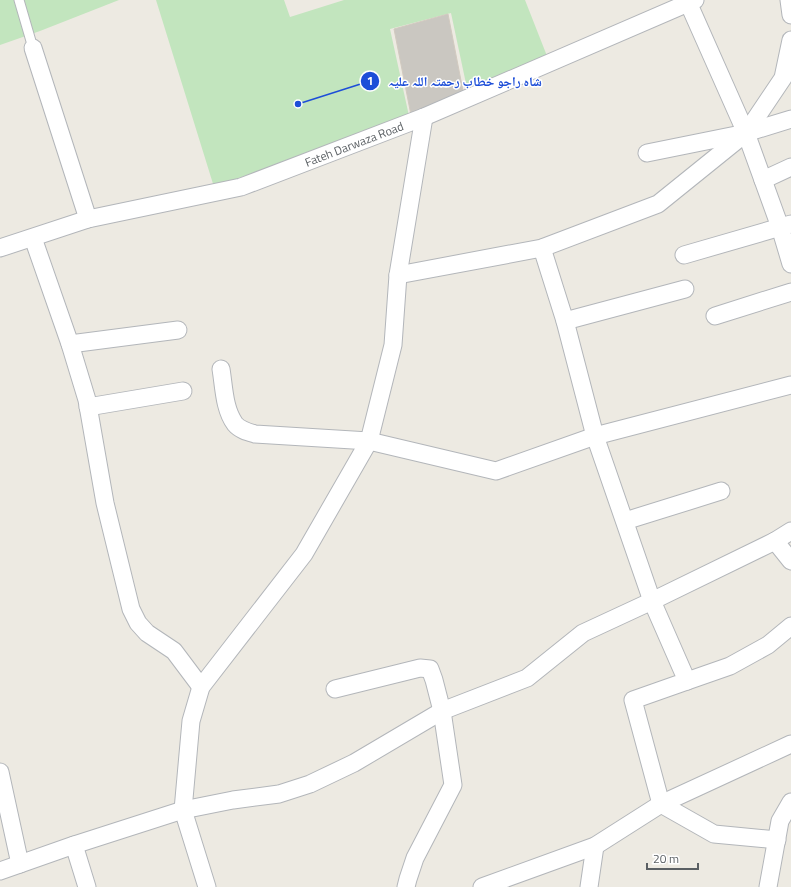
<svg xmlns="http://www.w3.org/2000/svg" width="791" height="887" font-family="'Titillium Web','Noto Naskh Arabic',sans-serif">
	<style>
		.green { fill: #c2e5be }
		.building { fill: #cac7c1; stroke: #d2cac0 }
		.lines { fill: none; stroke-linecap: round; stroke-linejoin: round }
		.lane-casing { stroke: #b3b6ba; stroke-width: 11 }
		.street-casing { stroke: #b3b6ba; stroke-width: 19 }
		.lane { stroke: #fff; stroke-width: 9 }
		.street { stroke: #fff; stroke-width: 17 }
		.labels { text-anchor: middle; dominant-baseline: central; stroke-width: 3; stroke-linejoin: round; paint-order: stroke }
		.street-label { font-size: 12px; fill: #5a5f63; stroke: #fff }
		.leader { fill: none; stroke: #1d4ed8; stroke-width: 1.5 }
		.callout-dot { fill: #1d4ed8; stroke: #fff; stroke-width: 1.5 }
		.mark-label { font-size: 12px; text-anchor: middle; font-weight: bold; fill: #fff }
		.callout-label { font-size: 13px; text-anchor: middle; font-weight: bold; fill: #1d4ed8; stroke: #fff; stroke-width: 3; stroke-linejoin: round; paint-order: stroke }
	</style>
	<rect width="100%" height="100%" fill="#edeae2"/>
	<!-- green -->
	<g class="green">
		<polygon points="0,0 119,0 40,31 0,45"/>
		<polygon points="156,0 284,0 290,17 344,0 525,0 547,56 468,93 451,13 390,29 409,116 214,187"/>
	</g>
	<!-- building -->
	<polygon class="building" points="448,14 464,96 411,115 394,29"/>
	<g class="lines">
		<!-- lane casing -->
		<g class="lane-casing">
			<polyline id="lane" points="19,0 33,48"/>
		</g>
		<!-- street casing -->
		<g class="street-casing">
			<g id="street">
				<polyline points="687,0 746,133 780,227 791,264"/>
				<polyline points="789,0 791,15"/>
				<polyline points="33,48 88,219"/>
				<polyline points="647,153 746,133 791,119"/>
				<polyline points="763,180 791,167"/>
				<polyline points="33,238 70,344 87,400 105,503 131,609 138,623 147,633 174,651 201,687"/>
				<polyline points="0,248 88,219 241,187 424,117 695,0"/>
				<polyline points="542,248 565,321 595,436 652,601 687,681 633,700 661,804 714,834 777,840"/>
				<polyline points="684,255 791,224"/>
				<polyline points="398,275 542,248 658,204 746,133 783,78 791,40"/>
				<polyline points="715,316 791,292"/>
				<polyline points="565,321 685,289"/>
				<polyline points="70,344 178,330"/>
				<path d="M221 369C224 387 224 409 235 424 240 430 248 432 255 434L369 441 496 471 595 436 791 385"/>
				<polyline points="88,407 183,391"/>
				<polyline points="625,521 721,491"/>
				<polyline points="775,541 791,561"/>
				<polyline points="687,681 730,666 768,645 791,626"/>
				<polyline points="335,689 420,668 430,669 434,680 442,711 453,785 415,858 408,879 406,887"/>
				<polyline points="0,772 20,864"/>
				<polyline points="74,845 87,887"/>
				<polyline points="0,871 74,845 183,810 233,800 279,794 310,784 354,763 442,711 527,678 583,633 652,601 775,541 791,531"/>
				<polyline points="207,887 183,810 191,721 201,687 304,554 369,441 393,345 398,275 424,117"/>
				<polyline points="482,887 595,846 661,804 791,744"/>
				<polyline points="589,887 595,846"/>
				<polyline points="768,887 780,821 791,802"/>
			</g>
		</g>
		<!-- lane -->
		<use href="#lane" class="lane"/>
		<!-- street -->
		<use href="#street" class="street"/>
	</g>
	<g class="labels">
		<!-- street labels -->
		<g class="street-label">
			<text transform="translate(354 144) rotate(-21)">Fateh Darwaza Road</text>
		</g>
	</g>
	<!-- callouts -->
	<path class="leader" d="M298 104L370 81"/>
	<g class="callout-dot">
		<circle cx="298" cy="104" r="4"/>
		<circle cx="370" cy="81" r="10"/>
	</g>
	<g class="mark-label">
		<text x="370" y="85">1</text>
	</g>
	<g class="callout-label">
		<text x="465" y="86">شاہ راجو خطاب رحمتہ اللہ علیہ</text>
	</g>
	<!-- scale -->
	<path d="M647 863v6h51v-6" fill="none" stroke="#5a5f63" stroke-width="2"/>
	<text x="653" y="863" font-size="12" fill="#5a5f63" stroke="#ffffff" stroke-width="3" paint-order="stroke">20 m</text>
</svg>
